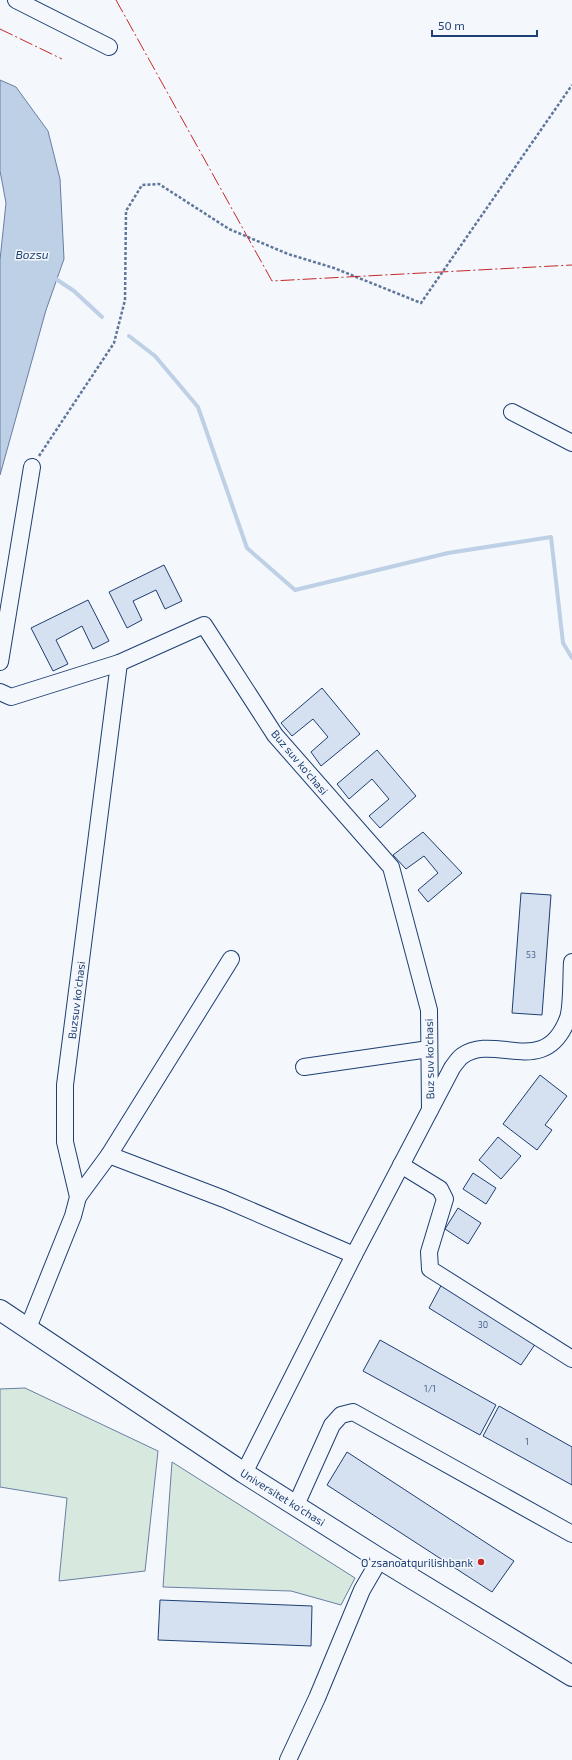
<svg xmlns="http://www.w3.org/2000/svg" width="572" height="1760" font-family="'Exo 2',sans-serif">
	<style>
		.green { fill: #d7e8df; stroke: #687fa3 }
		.water { fill: #bed0e5; stroke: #687fa3 }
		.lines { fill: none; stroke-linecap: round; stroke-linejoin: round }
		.stream { stroke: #bed0e5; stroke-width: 4 }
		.building { fill: #d5e0f0; stroke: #1d3f73 }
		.minor-casing { stroke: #1d3f73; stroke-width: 18 }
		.major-casing { stroke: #1d3f73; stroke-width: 22 }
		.path { stroke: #5e769c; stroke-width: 2.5; stroke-dasharray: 3 2; stroke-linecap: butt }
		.minor { stroke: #f4f7fb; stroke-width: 16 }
		.major { stroke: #f4f7fb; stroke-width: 20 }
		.power { stroke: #c62828; stroke-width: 1; stroke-dasharray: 14 3 2 3; stroke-linecap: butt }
		.poi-dot { fill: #c62828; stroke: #f4f7fb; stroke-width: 1.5 }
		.labels { text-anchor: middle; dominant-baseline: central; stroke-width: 3; stroke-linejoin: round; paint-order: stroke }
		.number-label { font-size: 9px; fill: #4b6792 }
		.street-label { font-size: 11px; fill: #1d3f73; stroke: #f4f7fb }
		.poi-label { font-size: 11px; fill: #1d3f73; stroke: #f4f7fb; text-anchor: end }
		.water-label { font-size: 12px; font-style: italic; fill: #1d3f73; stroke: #f4f7fb }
	</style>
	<rect width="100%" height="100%" fill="#f4f7fb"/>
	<!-- green -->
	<g class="green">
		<polygon points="25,1388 158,1451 145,1571 59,1581 67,1498 0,1487 0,1389"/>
		<polygon points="172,1462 355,1578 341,1605 291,1591 163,1587"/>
	</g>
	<!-- water -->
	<polygon class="water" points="0,80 16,87 48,131 60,179 64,259 46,310 0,475 0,260 6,203 0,171"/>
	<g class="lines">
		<!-- stream -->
		<g class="stream">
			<polyline points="53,277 74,291 102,317"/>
			<polyline points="129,336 155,356 198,407 247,548 295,590 448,553 551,537 563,643 572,658"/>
		</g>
	</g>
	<!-- building -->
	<g class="building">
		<polygon points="164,565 182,601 165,609 156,590 133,601 142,620 127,628 109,592"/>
		<polygon points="88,600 109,641 93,649 82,626 56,640 68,664 53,671 31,628"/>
		<polygon points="322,688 360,734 321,766 311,752 328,737 313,719 292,736 281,723"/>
		<polygon points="377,750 416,796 380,828 369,816 389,799 372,779 349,799 337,784"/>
		<polygon points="423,832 462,873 428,902 418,890 438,873 424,856 406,869 393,855"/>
		<polygon points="521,893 551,895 542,1015 512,1013"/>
		<polygon points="540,1075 567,1096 545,1125 552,1130 537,1150 503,1124"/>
		<polygon points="498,1137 521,1156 501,1179 479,1160"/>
		<polygon points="473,1173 496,1188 486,1204 463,1189"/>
		<polygon points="458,1208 481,1223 468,1244 445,1229"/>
		<polygon points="444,1280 538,1340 521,1365 429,1308"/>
		<polygon points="380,1340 496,1405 480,1435 363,1371"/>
		<polygon points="499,1406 572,1447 572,1485 483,1436"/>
		<polygon points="347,1452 514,1561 492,1592 327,1485"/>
		<polygon points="160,1600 312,1606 311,1646 158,1640"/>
	</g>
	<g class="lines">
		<!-- minor casing -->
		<g class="minor-casing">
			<g id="minor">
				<polyline points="16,0 109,47"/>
				<polyline points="512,412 572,443"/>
				<polyline points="0,662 32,467"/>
				<polyline points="0,692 11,697 119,663 204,625 275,735 391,867 429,1010 430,1110"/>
				<polyline points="304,1067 429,1049"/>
				<polyline points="109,1155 224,1199 354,1255"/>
				<polyline points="401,1165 440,1189 445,1199 429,1252 430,1269 572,1359"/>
				<polyline points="78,1197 109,1155 231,959"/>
				<polyline points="28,1328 73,1216 78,1197 65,1142 65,1085 119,663"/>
				<path d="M244 1473 354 1255 452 1068C455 1064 458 1059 462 1056 495 1032 545 1080 568 1018 572 1006 571 976 572 962"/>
				<polyline points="296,1505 332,1425 341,1415 353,1412 572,1534"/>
				<polyline points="288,1760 317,1698 362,1590 380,1559"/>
			</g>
		</g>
		<!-- major casing -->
		<g class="major-casing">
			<polyline id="major" points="0,1310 244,1473 380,1559 572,1676"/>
		</g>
		<!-- path -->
		<polyline class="path" points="39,456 114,343 125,300 126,211 142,185 159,184 229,229 288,254 334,268 421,303 572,85"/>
		<!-- minor -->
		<use href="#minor" class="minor"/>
		<!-- major -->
		<use href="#major" class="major"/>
		<!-- power -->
		<g class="power">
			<polyline points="116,0 272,281 572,265"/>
			<polyline points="0,29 62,59"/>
		</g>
	</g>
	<!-- markers -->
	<circle class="poi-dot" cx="481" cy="1562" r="4"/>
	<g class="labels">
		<!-- number labels -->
		<g class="number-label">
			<text x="531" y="954">53</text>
			<text x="483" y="1324">30</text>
			<text x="430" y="1388">1/1</text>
			<text x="527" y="1441">1</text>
		</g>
		<!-- street labels -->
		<g class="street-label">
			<text transform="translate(300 762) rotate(50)">Buz suv ko'chasi</text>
			<text transform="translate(76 1000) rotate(-83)">Buzsuv ko'chasi</text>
			<text transform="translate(429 1059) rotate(-91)">Buz suv ko'chasi</text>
			<text transform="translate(283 1497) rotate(32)">Universitet ko'chasi</text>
		</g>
		<!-- poi labels -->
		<g class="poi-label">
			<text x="473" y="1562">Oʻzsanoatqurilishbank</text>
		</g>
		<!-- water labels -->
		<g class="water-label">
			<text x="32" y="254">Bozsu</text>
		</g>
	</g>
	<!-- scale -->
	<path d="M432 30v6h105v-6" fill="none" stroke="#1d3f73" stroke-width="2"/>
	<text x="438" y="30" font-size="12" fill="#1d3f73" stroke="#f4f7fb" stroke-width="3" paint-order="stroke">50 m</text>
</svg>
